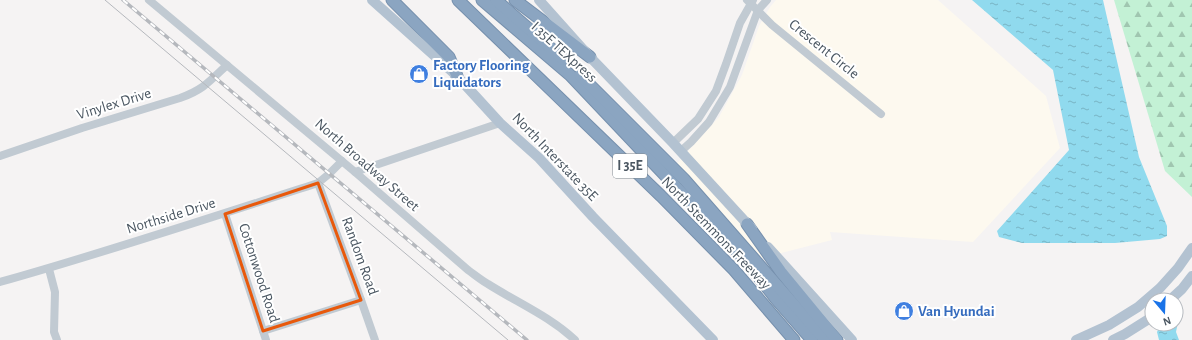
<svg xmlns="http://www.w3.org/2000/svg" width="1192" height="340" font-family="'Alegreya Sans',sans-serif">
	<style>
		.commercial { fill: #fdf9ef }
		.forest { fill: url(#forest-firs) }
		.water { fill: url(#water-ripples) }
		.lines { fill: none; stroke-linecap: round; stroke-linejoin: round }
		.highway-casing { stroke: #7690ad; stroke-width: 13 }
		.minor { stroke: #c1cad2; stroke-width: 8 }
		.major { stroke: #b3c2d1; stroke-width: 10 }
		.highway { stroke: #8ba5c1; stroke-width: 11 }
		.tram { stroke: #b5b8bd; stroke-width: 1 }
		.rail-casing { stroke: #b5b8bd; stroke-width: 3.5 }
		.rail { stroke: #fff; stroke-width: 2; stroke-dasharray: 6; stroke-linecap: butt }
		.marked { fill: none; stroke: #e8590c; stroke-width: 3; stroke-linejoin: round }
		.labels { text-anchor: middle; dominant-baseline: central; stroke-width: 4; stroke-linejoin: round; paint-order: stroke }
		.shield { fill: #fff; stroke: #808990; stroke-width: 1 }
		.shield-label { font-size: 14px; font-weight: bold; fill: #4a5661 }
		.street-label { font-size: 15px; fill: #4a5661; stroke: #fff }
		.shop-label { font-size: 15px; font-weight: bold; fill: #366cbe; stroke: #fff; text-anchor: start }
	</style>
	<defs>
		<pattern id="forest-firs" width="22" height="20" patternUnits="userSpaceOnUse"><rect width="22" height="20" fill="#c3f1d5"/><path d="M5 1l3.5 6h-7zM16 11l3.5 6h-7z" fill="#a0c6b0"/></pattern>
		<pattern id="water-ripples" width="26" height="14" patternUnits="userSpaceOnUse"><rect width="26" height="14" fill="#90daee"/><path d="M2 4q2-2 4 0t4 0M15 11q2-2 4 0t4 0" fill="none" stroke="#78b4c4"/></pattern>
	</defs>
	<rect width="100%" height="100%" fill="#f5f3f3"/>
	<!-- commercial -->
	<polygon class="commercial" points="776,0 938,0 1046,96 1060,148 973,242 830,232 832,240 754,260 671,170 719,117 742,75 759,26 770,7"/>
	<!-- forest -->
	<polygon class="forest" points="1114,0 1192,0 1192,197 1165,171"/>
	<!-- water -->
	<g class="water">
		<polygon points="972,0 1103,0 1139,157 1167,226 1167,236 1160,239 1115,243 1022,243 999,237 997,231 1069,150 1053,70"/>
		<polygon points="1176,319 1178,322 1176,332 1179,340 1159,340 1157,332 1159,328 1162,324 1176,324"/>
	</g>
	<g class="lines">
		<!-- highway casing -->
		<g class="highway-casing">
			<g id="highway">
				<polyline points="392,0 449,57 457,76"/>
				<polyline points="458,0 661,196 734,270 794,340"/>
				<polyline points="482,0 570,75 748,263 776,299 812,340"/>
				<polyline points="496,0 563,59"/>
				<polyline points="515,0 590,57"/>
				<polyline points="580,75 684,179 825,340"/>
				<polyline points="747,224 781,272 837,340"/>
			</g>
		</g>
		<!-- minor -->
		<g class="minor">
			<path d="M149 0 355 172 468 270C475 275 481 280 488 284 518 303 549 316 575 340"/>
			<polyline points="747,0 772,25 881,114"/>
			<polyline points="673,143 698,119 716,91 726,64 740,23 753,0"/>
			<polyline points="681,151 691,142 709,122 730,87 758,10 767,0"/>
			<path d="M0 156 82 128 180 98C203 90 210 81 227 65"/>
			<polyline points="355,172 500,123"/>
			<polyline points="318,183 361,300 375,340"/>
			<polyline points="225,214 266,340"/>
			<polyline points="49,269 55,292 54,332 57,340"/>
			<path d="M0 282C107 252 212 217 318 183L329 174 342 161"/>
			<polyline points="263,331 361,300"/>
		</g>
		<!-- major -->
		<g class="major">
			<polyline points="372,0 457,76 500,123 539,158 593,217 713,340"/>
			<polyline points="539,0 590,57 673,143 752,229"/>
			<polyline points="768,247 852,340"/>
			<polyline points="1170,300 1182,289 1192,276"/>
			<polyline points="1076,340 1109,325 1138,307 1160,288 1178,268 1192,248"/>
			<polyline points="1113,340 1125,334 1152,317"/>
		</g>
		<!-- highway -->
		<use href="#highway" class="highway"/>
		<!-- tram -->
		<polyline class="tram" points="105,0 508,340"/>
		<!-- rail casing -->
		<g class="rail-casing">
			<polyline id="rail" points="123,0 527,340"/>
		</g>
		<!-- rail -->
		<use href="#rail" class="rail"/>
	</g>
	<!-- marked area -->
	<path class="marked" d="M318 183 361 300 263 331 225 214Z"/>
	<!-- icons -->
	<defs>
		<g id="shop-disc" transform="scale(1)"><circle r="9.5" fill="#3f7fe0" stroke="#fff"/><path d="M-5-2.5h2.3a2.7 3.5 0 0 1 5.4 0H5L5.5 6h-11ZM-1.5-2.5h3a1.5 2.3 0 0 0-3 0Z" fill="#fff"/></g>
	</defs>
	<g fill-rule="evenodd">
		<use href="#shop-disc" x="419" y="74"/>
		<use href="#shop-disc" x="904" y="311"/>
	</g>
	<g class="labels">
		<!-- shield labels -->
		<rect class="shield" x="613" y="154" width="34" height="24" rx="3"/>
		<g class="shield-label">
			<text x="630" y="166">I 35E</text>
		</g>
		<!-- street labels -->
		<g class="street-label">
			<text transform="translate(824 49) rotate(39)">Crescent Circle</text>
			<text transform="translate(564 52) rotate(42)">I 35E TEXpress</text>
			<text transform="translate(114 104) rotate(-17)">Vinylex Drive</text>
			<text transform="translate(555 157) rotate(46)">North Interstate 35E</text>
			<text transform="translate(367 165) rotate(41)">North Broadway Street</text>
			<text transform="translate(171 216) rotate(-17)">Northside Drive</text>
			<text transform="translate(716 233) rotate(46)">North Stemmons Freeway</text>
			<text transform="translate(360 256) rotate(70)">Random Road</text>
			<text transform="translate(259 273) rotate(72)">Cottonwood Road</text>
		</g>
		<!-- shop labels -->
		<g class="shop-label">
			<text x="433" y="65">Factory Flooring<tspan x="433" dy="17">Liquidators</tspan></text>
			<text x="918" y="311">Van Hyundai</text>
		</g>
	</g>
	<!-- north arrow -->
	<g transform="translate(1164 312) rotate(161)"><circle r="19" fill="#ffffff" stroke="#b7bbc0"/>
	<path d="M0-3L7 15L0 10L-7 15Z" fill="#1a73e8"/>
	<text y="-6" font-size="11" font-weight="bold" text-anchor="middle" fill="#4a5661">N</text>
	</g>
</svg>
